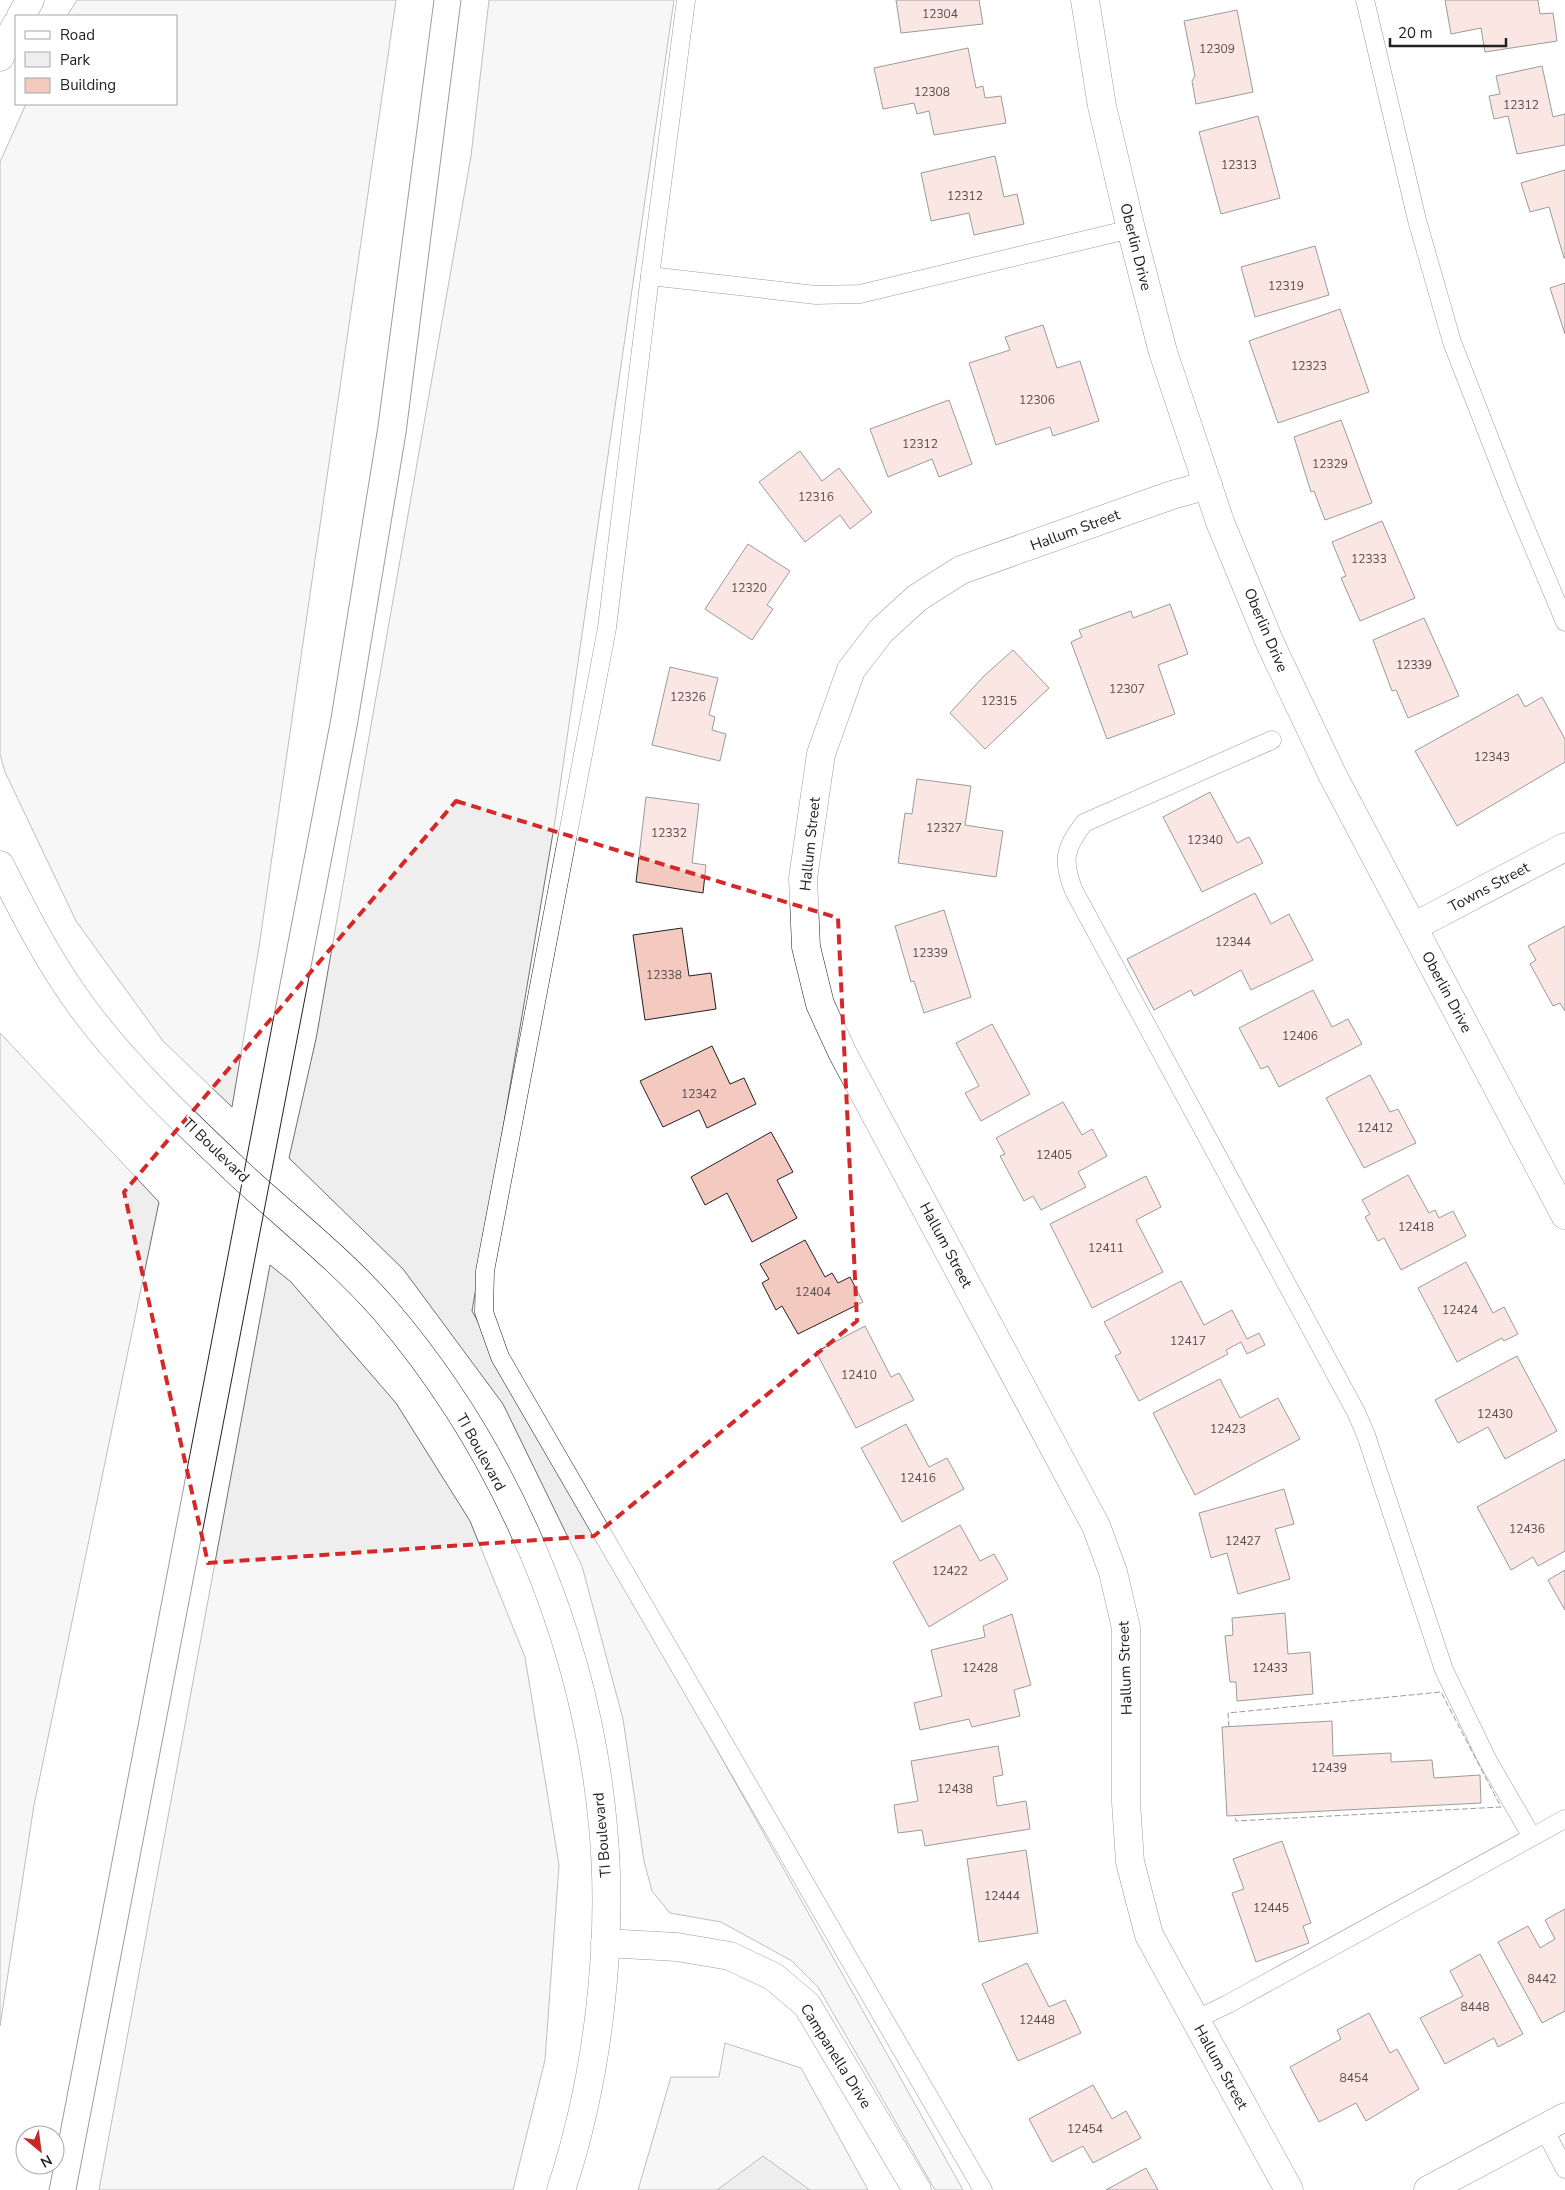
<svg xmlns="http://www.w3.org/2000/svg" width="1565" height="2190" font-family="'Nunito Sans',sans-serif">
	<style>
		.green { fill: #eee; stroke: #6f6f6f }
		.water { fill: #d9d9d9; stroke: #6f6f6f }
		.building { fill: #f3c9c0; stroke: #222 }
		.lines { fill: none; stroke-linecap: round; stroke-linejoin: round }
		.service-casing { stroke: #222; stroke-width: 19 }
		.minor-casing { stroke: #222; stroke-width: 29 }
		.tertiary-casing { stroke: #222; stroke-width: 29 }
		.service { stroke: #fff; stroke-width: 18 }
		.minor { stroke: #fff; stroke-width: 28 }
		.tertiary { stroke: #fff; stroke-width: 28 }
		.tram { stroke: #222; stroke-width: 1 }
		.fence { stroke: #222; stroke-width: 1; stroke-dasharray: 6 2.5; stroke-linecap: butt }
		.marked { fill: none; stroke: #d62828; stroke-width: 4; stroke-dasharray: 10 6; stroke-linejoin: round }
		.labels { text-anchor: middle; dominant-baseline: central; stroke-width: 4; stroke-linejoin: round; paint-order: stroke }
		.number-label { font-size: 12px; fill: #564c4a }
		.street-label { font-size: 15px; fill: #222; stroke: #fff }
	</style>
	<rect width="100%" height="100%" fill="#fff"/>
	<!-- green -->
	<g class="green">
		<polygon points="77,0 396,0 259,947 232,1107 163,1041 76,921 5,772 0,754 0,162 26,104 176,104 176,16 67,16"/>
		<polygon points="489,0 674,0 555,821 472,1311 963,2190 935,2190 818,1987 792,1961 721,1922 670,1913 652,1891 644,1861 623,1719 582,1566 503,1404 403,1269 289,1158 316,1039 471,156"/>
		<polygon points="0,1033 159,1202 34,1805 0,2026"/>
		<polygon points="270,1265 291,1282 396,1403 470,1521 525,1657 559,1865 545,2060 513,2190 99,2190"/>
		<polygon points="725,2043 801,2068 868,2190 638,2190 671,2077 719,2077"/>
	</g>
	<!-- water -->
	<polygon class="water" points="763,2156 810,2190 717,2190"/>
	<!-- building -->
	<g class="building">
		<polygon points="896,0 979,0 983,24 901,33"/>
		<polygon points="1445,0 1538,0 1540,14 1553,13 1557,41 1485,52 1481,28 1451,34"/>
		<polygon points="1237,10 1253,92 1196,104 1192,81 1195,76 1184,21"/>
		<polygon points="968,48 976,88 983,86 985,98 1001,96 1006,123 934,135 929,111 917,114 914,103 883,109 874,68"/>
		<polygon points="1542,66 1553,117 1565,114 1565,145 1517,154 1508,116 1494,119 1489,96 1500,94 1496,76"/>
		<polygon points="1258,116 1280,198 1221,214 1199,132"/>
		<polygon points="995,156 1004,197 1017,194 1024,224 974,235 969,213 931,221 921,173"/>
		<polygon points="1565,170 1565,258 1564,258 1549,207 1530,212 1521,183"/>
		<polygon points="1315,246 1329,295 1255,317 1241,267"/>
		<polygon points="1565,283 1565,334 1550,288"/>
		<polygon points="1340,309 1369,392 1278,423 1249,341"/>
		<polygon points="1043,325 1057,368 1080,361 1099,421 1053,436 1050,427 996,445 969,363 1010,350 1005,337"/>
		<polygon points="949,400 972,464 939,477 932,459 888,477 870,429"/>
		<polygon points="1341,420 1372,503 1325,520 1314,491 1311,492 1294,437"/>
		<polygon points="800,451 822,481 839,468 872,512 850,529 840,515 805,542 759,482"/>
		<polygon points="1382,521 1415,598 1360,621 1341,578 1346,576 1332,542"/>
		<polygon points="748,544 790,571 767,605 773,609 752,640 705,609"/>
		<polygon points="1170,604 1188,654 1158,665 1175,714 1107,739 1071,642 1082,637 1079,630 1131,611 1133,618"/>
		<polygon points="1424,618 1459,696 1408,718 1396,690 1392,691 1373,640"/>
		<polygon points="1013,650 1049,688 985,749 950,713 984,676"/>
		<polygon points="670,667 718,678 709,715 715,717 712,730 726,734 720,761 652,745"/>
		<polygon points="1518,694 1525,707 1542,697 1565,739 1565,762 1457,826 1415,751"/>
		<polygon points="917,779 971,786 965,825 1003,831 996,877 898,863 905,813 912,814"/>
		<polygon points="1210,792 1237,843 1249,837 1263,863 1202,892 1163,817"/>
		<polygon points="646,797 699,804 692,863 706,865 703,893 636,882"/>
		<polygon points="1255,893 1271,924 1289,914 1313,960 1251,990 1241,970 1194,996 1191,990 1154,1010 1127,959"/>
		<polygon points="944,910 971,997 924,1013 914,981 911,982 895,926"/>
		<polygon points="1565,926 1565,1011 1560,1003 1553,1006 1530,964 1536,960 1528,946"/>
		<polygon points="682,928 689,976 711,973 716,1009 645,1020 633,935"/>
		<polygon points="1313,990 1332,1027 1348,1019 1362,1044 1279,1087 1268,1066 1261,1069 1239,1028"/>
		<polygon points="992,1024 1030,1094 981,1121 965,1093 979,1086 956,1043"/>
		<polygon points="712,1046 730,1084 744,1078 756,1104 707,1128 699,1110 663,1127 640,1081"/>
		<polygon points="1370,1075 1390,1112 1398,1109 1416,1143 1364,1168 1326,1098"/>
		<polygon points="1063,1102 1082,1135 1092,1129 1107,1156 1078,1172 1086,1187 1041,1210 1033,1196 1024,1201 1000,1156 1005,1154 996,1138"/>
		<polygon points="771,1132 793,1172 777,1180 797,1218 752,1242 727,1193 705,1205 691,1177"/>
		<polygon points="1408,1175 1429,1213 1435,1210 1439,1218 1453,1211 1466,1236 1401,1270 1384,1238 1378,1241 1365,1217 1370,1214 1362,1200"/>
		<polygon points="1146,1176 1161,1207 1136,1220 1163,1272 1092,1308 1050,1224"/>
		<polygon points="805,1240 825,1277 832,1273 838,1283 850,1277 863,1302 798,1334 782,1306 776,1310 762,1283 769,1279 760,1264"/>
		<polygon points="1466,1262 1493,1313 1504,1307 1518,1334 1504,1341 1502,1338 1457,1362 1418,1288"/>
		<polygon points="1181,1281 1204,1325 1232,1310 1247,1339 1259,1333 1265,1345 1247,1354 1241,1342 1226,1350 1228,1354 1139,1401 1115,1356 1121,1353 1104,1322"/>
		<polygon points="865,1326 891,1377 899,1373 914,1400 856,1428 816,1352"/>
		<polygon points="1517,1356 1557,1431 1505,1459 1488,1427 1458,1443 1435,1400"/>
		<polygon points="1220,1379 1240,1418 1278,1398 1300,1439 1195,1495 1153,1413"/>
		<polygon points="906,1424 929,1467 947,1458 964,1489 902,1522 861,1448"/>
		<polygon points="1565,1459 1565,1551 1538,1566 1533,1557 1511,1570 1477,1507"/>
		<polygon points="1284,1489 1294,1524 1275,1529 1290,1579 1238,1594 1227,1553 1211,1558 1199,1513"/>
		<polygon points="960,1525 980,1561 994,1554 1008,1579 929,1627 893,1562"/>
		<polygon points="1565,1570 1565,1610 1548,1580"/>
		<polygon points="1285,1613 1288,1654 1310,1652 1313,1694 1237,1701 1236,1682 1230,1682 1225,1636 1233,1635 1232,1618"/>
		<polygon points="1012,1614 1031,1685 1014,1690 1020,1716 972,1727 969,1719 920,1730 914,1703 942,1696 931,1650 985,1637 983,1626"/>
		<polygon points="1332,1721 1333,1756 1391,1753 1391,1762 1432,1760 1434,1778 1480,1775 1481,1803 1227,1816 1222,1727"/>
		<polygon points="998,1746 1003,1775 993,1777 997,1806 1026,1801 1030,1829 925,1846 922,1830 898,1833 894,1805 918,1801 911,1761"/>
		<polygon points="1282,1841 1311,1923 1303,1926 1309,1943 1256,1962 1232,1893 1244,1889 1233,1859"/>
		<polygon points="1026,1850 1038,1933 979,1942 967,1859"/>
		<polygon points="1565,1909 1565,2011 1542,2023 1498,1942 1528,1926 1540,1948 1555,1939 1545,1920"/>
		<polygon points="1480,1954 1523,2034 1498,2047 1494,2038 1445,2064 1420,2018 1463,1996 1450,1971"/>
		<polygon points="1027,1963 1049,2007 1065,2000 1081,2033 1018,2061 982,1984"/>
		<polygon points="1369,2013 1390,2053 1397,2049 1419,2089 1366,2121 1356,2103 1319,2122 1290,2067 1341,2039 1337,2030"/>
		<polygon points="1093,2085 1112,2119 1126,2111 1141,2138 1093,2163 1083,2146 1052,2162 1029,2119"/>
		<polygon points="1146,2168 1158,2190 1106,2190"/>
	</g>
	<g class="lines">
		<!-- service casing -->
		<g class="service-casing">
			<g id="service">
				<polyline points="686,0 650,276 607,628 485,1271 484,1312 500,1357 983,2190"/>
				<polyline points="1365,0 1417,220 1452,342 1512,496 1565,622"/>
				<polyline points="650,276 816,295 860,294 1131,229"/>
				<path d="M1272 740 1084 823C1064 849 1062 861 1074 891L1356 1412 1366 1435 1444 1670 1487 1759 1532 1837"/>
				<polyline points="1195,2020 1228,2004 1565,1819"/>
				<polyline points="1544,2129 1565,2169"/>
			</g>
		</g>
		<!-- minor casing -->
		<g class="minor-casing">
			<g id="minor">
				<polyline points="1085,0 1102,106 1131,229 1163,352 1220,522 1270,643 1333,776 1565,1215"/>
				<polyline points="1208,485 1172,495 961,570 917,598 881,631 851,670 821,754 803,878 806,947 820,1004 842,1052 1096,1526 1113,1572 1126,1628 1126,1802 1130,1862 1149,1935 1289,2190"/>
				<polyline points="1413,927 1565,847"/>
				<polyline points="605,1943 677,1947 730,1956 774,1977 807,2005 917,2190"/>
				<polyline points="1428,2190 1565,2117"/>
			</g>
		</g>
		<!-- tertiary casing -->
		<g class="tertiary-casing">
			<g id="tertiary">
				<polyline points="21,16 30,0"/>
				<polyline points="0,57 16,25"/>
				<path d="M0 865C25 915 51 966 85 1011 131 1072 188 1125 244 1178 291 1221 342 1261 384 1309 506 1451 586 1639 603 1826 614 1942 598 2079 561 2190"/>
			</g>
		</g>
		<!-- service -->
		<use href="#service" class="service"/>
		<!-- minor -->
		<use href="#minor" class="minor"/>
		<!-- tertiary -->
		<use href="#tertiary" class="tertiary"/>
		<!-- tram -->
		<g class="tram">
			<polyline points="55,2159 331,718 378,426 434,0"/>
			<polyline points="49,2190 54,2165"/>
			<polyline points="76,2190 357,727 406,433 461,0"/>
		</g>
		<!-- fence -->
		<polyline class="fence" points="1229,1727 1228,1713 1441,1692 1501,1807 1236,1821 1235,1815"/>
	</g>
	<!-- marked area -->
	<path d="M0 0H1565V2190H0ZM456 801 838 918 857 1321 594 1536 208 1563 124 1192Z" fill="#fff" fill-opacity=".55" fill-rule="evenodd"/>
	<path class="marked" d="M456 801 838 918 857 1321 594 1536 208 1563 124 1192Z"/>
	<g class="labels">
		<!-- number labels -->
		<g class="number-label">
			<text x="940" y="14">12304</text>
			<text x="1217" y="49">12309</text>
			<text x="932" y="92">12308</text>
			<text x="1521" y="105">12312</text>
			<text x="1239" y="165">12313</text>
			<text x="965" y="196">12312</text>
			<text x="1286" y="286">12319</text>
			<text x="1309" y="366">12323</text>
			<text x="1037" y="400">12306</text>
			<text x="920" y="444">12312</text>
			<text x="1330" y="464">12329</text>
			<text x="816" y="497">12316</text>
			<text x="1369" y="559">12333</text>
			<text x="749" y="588">12320</text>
			<text x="1414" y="665">12339</text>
			<text x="1127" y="689">12307</text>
			<text x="688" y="697">12326</text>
			<text x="999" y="701">12315</text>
			<text x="1492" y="757">12343</text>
			<text x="944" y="828">12327</text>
			<text x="669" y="833">12332</text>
			<text x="1205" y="840">12340</text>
			<text x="1233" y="942">12344</text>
			<text x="930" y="953">12339</text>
			<text x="664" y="975">12338</text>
			<text x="1300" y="1036">12406</text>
			<text x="699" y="1094">12342</text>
			<text x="1375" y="1128">12412</text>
			<text x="1054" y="1155">12405</text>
			<text x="1416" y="1227">12418</text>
			<text x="1106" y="1248">12411</text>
			<text x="813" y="1292">12404</text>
			<text x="1460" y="1310">12424</text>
			<text x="1188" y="1341">12417</text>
			<text x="859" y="1375">12410</text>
			<text x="1495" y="1414">12430</text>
			<text x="1228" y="1429">12423</text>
			<text x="918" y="1478">12416</text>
			<text x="1527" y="1529">12436</text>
			<text x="1243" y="1541">12427</text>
			<text x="950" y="1571">12422</text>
			<text x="980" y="1668">12428</text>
			<text x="1270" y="1668">12433</text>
			<text x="1329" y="1768">12439</text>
			<text x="955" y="1789">12438</text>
			<text x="1002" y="1896">12444</text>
			<text x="1271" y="1908">12445</text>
			<text x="1542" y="1979">8442</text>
			<text x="1475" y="2007">8448</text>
			<text x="1037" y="2020">12448</text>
			<text x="1354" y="2078">8454</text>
			<text x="1085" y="2129">12454</text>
		</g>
		<!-- street labels -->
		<g class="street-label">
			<text transform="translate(1136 247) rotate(76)">Oberlin Drive</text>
			<text transform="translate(1075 530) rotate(-20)">Hallum Street</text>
			<text transform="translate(1266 630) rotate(67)">Oberlin Drive</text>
			<text transform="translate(810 844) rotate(-84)">Hallum Street</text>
			<text transform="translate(1489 887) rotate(-28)">Towns Street</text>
			<text transform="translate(1447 992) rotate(62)">Oberlin Drive</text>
			<text transform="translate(216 1150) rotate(44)">TI Boulevard</text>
			<text transform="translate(946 1245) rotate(62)">Hallum Street</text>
			<text transform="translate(481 1452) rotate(61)">TI Boulevard</text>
			<text transform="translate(1125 1668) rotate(-92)">Hallum Street</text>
			<text transform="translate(602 1835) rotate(-95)">TI Boulevard</text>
			<text transform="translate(836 2056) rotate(58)">Campanella Drive</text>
			<text transform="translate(1221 2067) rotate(61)">Hallum Street</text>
		</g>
	</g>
	<!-- legend -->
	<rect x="15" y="15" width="162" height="90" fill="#ffffff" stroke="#a7a7a7"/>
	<rect x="25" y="31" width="25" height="8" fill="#ffffff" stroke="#a7a7a7"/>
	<text x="60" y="40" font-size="15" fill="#222222">Road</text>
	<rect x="25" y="52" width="25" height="15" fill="#eeeeee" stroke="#a7a7a7"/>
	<text x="60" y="65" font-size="15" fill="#222222">Park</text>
	<rect x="25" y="78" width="25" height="15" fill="#f3c9c0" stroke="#a7a7a7"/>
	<text x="60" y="90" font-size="15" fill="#222222">Building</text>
	<!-- north arrow -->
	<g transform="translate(40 2150) rotate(151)"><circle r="24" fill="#ffffff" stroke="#a7a7a7"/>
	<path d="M0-4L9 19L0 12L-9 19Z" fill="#c62828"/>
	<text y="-8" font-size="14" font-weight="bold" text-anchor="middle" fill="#222222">N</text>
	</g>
	<!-- scale -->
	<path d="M1390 38v8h116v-8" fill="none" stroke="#222222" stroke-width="2.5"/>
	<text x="1398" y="38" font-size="15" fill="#222222" stroke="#ffffff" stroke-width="4" paint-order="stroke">20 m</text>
</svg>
